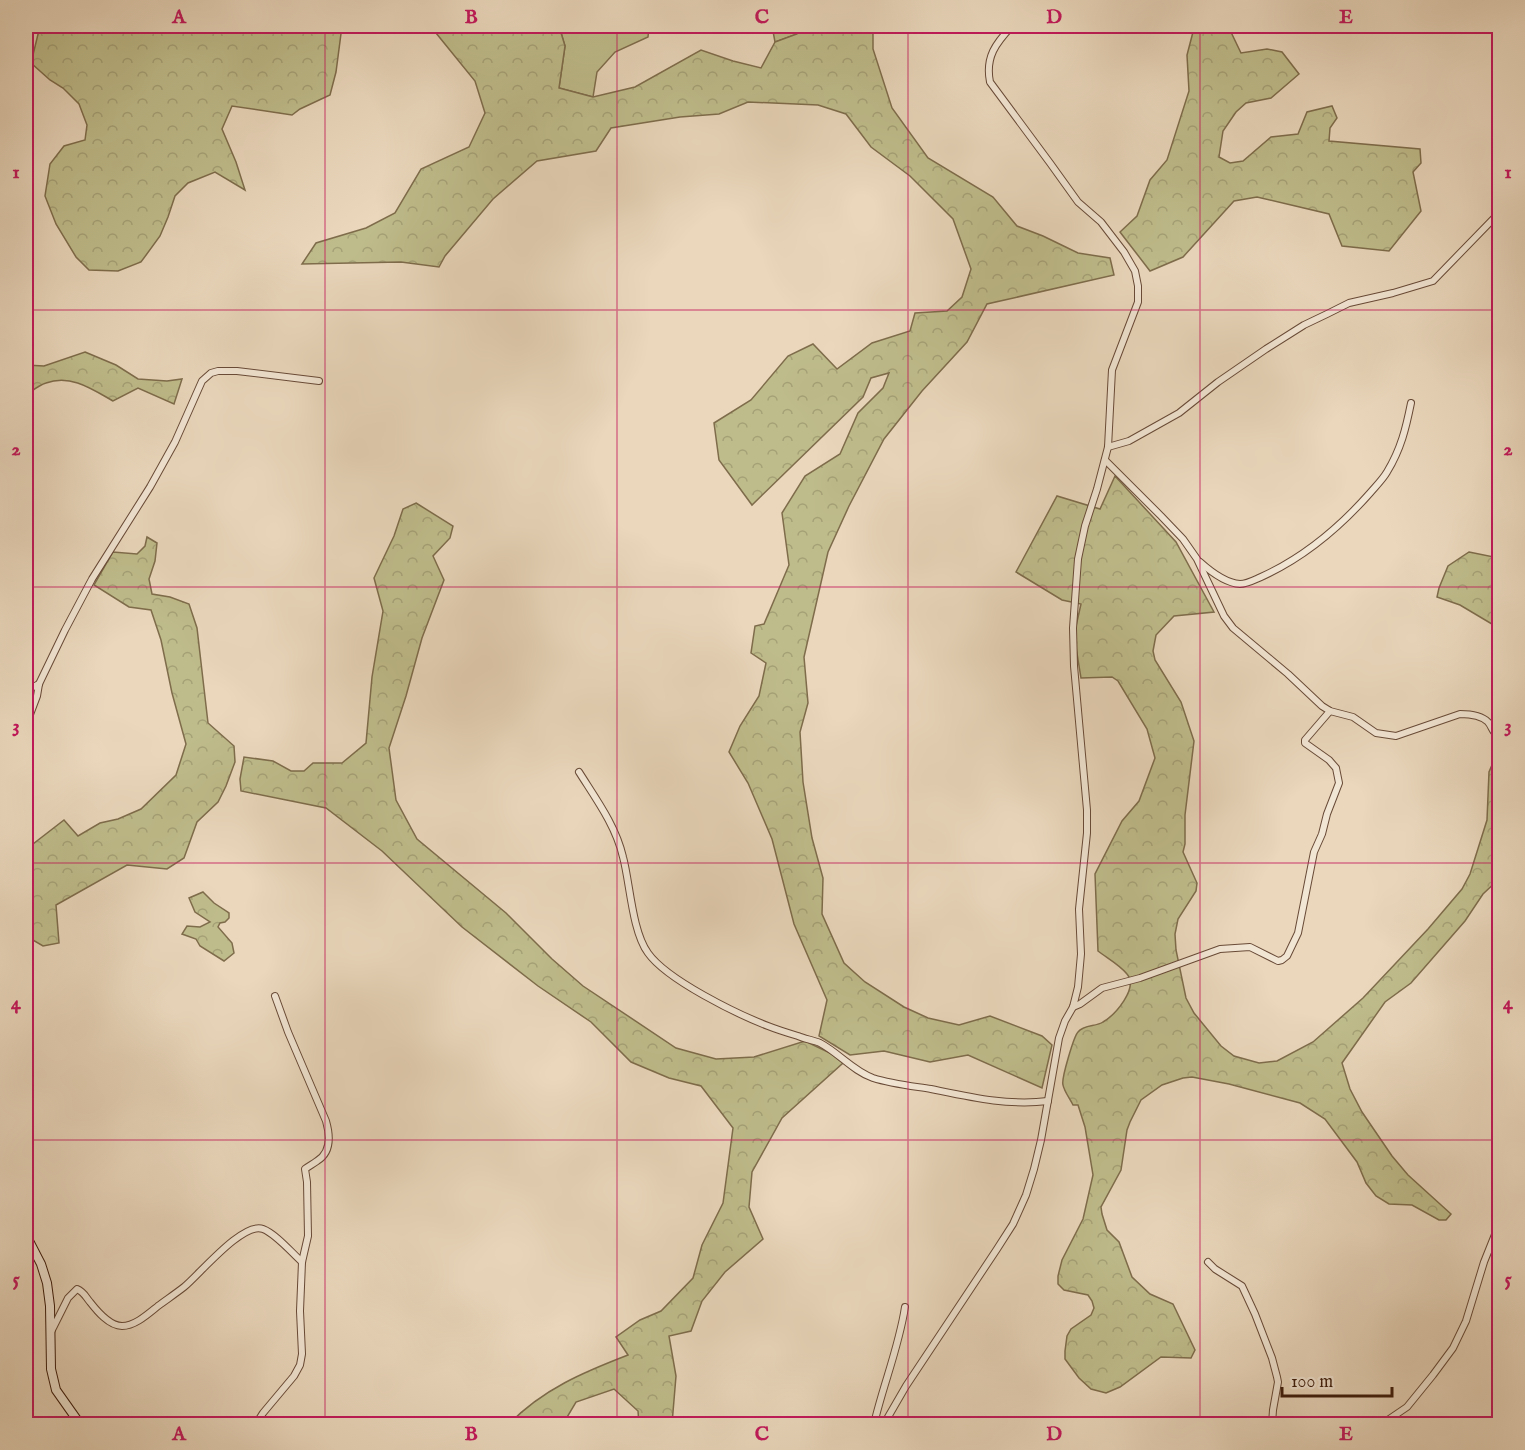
<svg xmlns="http://www.w3.org/2000/svg" width="1525" height="1450" font-family="'IM FELL English',serif">
	<style>
		.green { fill: #bfbc8b; stroke: #7e6c4b; stroke-width: 1.5 }
		.forest { fill: url(#forest-crowns); stroke: #7e6c4b; stroke-width: 1.5 }
		.lines { fill: none; stroke-linecap: round; stroke-linejoin: round }
		.street-casing { stroke: #684a37; stroke-width: 8 }
		.secondary-casing { stroke: #3c1b0b; stroke-width: 10 }
		.street { stroke: #f1e5d3; stroke-width: 6 }
		.secondary { stroke: #f1e5d3; stroke-width: 8 }
		.grid { fill: none; stroke: #c2185b; stroke-width: 1.5; stroke-opacity: 0.55 }
		.neatline { fill: none; stroke: #c2185b; stroke-width: 2 }
		.grid-label { font-size: 20px; text-anchor: middle; font-weight: bold; fill: #c2185b }
	</style>
	<defs>
		<pattern id="forest-crowns" width="20" height="18" patternUnits="userSpaceOnUse" patternTransform="scale(1.5)"><rect width="20" height="18" fill="#bfbc8b"/><path d="M2 6a3 3 0 1 1 6 0M12 15a3 3 0 1 1 6 0" fill="none" stroke="#a5a177"/></pattern>
	</defs>
	<rect width="100%" height="100%" fill="#ead7bc"/>
	<filter id="stains"><feTurbulence type="fractalNoise" baseFrequency=".00333" numOctaves="4"/><feColorMatrix values="0 0 0 0 .2 0 0 0 0 .09 0 0 0 0 .02 0 0 0 .5 -.17"/></filter>
	<radialGradient id="worn" r=".72"><stop offset=".6" stop-color="#630" stop-opacity="0"/><stop offset="1" stop-color="#630" stop-opacity=".3"/></radialGradient>
	<!-- green -->
	<g class="green">
		<polygon points="559,26 649,26 648,37 615,52 597,72 593,97 559,88 565,46"/>
		<polygon points="772,26 800,26 797,34 775,42"/>
	</g>
	<!-- forest -->
	<g class="forest">
		<polygon points="40,26 342,26 336,72 330,95 300,109 292,115 232,106 222,129 236,162 245,190 215,172 188,183 175,196 168,217 160,236 141,262 118,271 89,270 76,257 56,224 45,196 50,164 64,146 85,140 87,125 79,104 63,88 50,80 31,63"/>
		<polygon points="432,26 522,26 526,30 528,26 559,26 565,46 559,88 593,97 635,87 701,50 733,61 761,68 775,42 797,34 800,26 873,26 873,49 892,108 928,158 993,197 1017,226 1043,236 1078,253 1110,258 1114,275 987,304 967,342 922,391 884,439 849,506 828,552 804,657 808,703 800,732 803,782 812,838 823,878 822,914 844,963 865,982 904,1007 928,1018 959,1025 990,1016 1042,1036 1052,1045 1042,1088 968,1055 930,1062 884,1051 850,1055 819,1036 827,1000 794,924 772,839 748,783 729,752 740,726 759,696 766,663 751,653 755,626 764,624 789,565 782,513 805,476 840,454 858,413 883,388 889,373 871,378 863,397 752,505 719,460 714,423 751,400 788,356 813,344 837,369 872,343 910,331 915,313 947,311 962,297 971,269 953,219 910,176 871,147 846,114 818,105 748,102 719,114 680,117 611,128 596,151 537,161 493,199 445,256 439,267 401,262 302,264 316,243 366,228 395,213 421,169 469,147 485,113 475,81 436,33"/>
		<polygon points="1199,26 1228,26 1241,53 1267,49 1282,52 1299,74 1271,98 1246,103 1236,112 1223,131 1219,157 1230,163 1243,161 1271,137 1298,134 1307,112 1332,106 1337,118 1330,128 1329,141 1420,149 1421,163 1413,172 1421,211 1389,251 1342,246 1329,214 1257,197 1234,201 1183,257 1150,271 1120,232 1137,216 1150,180 1167,160 1189,91 1187,55 1193,32"/>
		<path d="M85 352 116 365 138 379 167 381 182 379 174 404 138 388 113 401C92 389 71 374 46 383 39 385 32 391 26 395V365L44 366Z"/>
		<path d="M1115 476 1176 542 1214 612 1174 616 1156 635 1153 651 1155 660 1181 702 1194 741 1185 815V844L1183 852 1197 883 1196 891 1178 919 1175 934 1176 950 1186 998 1194 1013 1221 1046 1234 1056 1259 1063 1277 1061 1313 1042 1363 998 1428 929 1462 889 1470 874 1487 820 1489 772 1498 751H1499V879L1483 894 1465 921 1411 983 1385 1002 1342 1063 1350 1089 1362 1112 1392 1156 1408 1175 1451 1214 1446 1220H1439L1412 1205 1389 1204 1376 1196 1366 1183 1357 1162 1325 1119 1300 1103 1229 1084 1192 1077 1183 1078 1162 1085 1141 1100 1130 1122 1127 1130 1121 1170 1101 1207 1102 1214 1107 1230 1119 1242 1132 1277 1150 1294 1173 1304 1195 1350 1191 1358 1161 1357 1120 1387 1106 1393 1091 1389 1079 1378 1065 1359V1351L1067 1336 1071 1329 1091 1315 1094 1308 1092 1301 1088 1295 1064 1290 1058 1284V1276L1062 1260 1083 1219 1093 1175 1085 1127 1078 1105H1073C1070 1099 1064 1091 1063 1085 1061 1079 1074 1036 1078 1032 1084 1024 1096 1027 1103 1022 1115 1015 1139 988 1127 974 1120 965 1107 958 1098 951L1095 874 1122 821 1139 801 1155 758 1147 729 1118 681 1112 677 1081 678 1074 635 1081 604 1062 600 1016 572 1057 496 1100 509Z"/>
		<path d="M416 503 453 526 450 538 433 556 444 580 422 638 406 696 389 748 396 800 417 839 506 913 552 959 583 986 676 1048 716 1059 754 1057 805 1041 830 1053 843 1063 782 1118 752 1172 749 1207 763 1239 725 1272 702 1301 691 1331 669 1336 676 1376 672 1424H639L638 1411 614 1389 576 1402 563 1424H509C543 1389 584 1372 628 1355L616 1337 640 1320 661 1311 693 1278 702 1245 723 1203 733 1128 701 1086 669 1078 631 1062 591 1022 538 986 462 927 382 851 326 808 241 791 240 779 244 757 273 761 291 771H304L313 763H342L366 743 372 677 383 611 374 578 394 536 403 509Z"/>
		<polygon points="147,537 157,543 155,561 149,579 152,594 170,597 189,604 197,628 208,723 234,746 235,762 226,786 218,802 197,822 184,858 167,869 127,865 56,905 59,943 43,946 26,936 26,853 33,844 64,820 78,836 100,823 118,819 141,809 176,775 186,744 172,693 161,640 151,610 129,607 94,585 113,552 137,554 145,546"/>
		<polygon points="1469,552 1499,558 1499,641 1497,627 1460,605 1437,597 1439,588 1448,566"/>
		<polygon points="203,892 214,903 229,913 229,918 225,922 220,923 218,927 232,943 234,953 224,961 200,946 196,939 182,934 187,926 200,927 210,922 195,912 189,898"/>
	</g>
	<g class="lines">
		<!-- street casing -->
		<g class="street-casing">
			<g id="street">
				<polyline points="1108,447 1129,441 1179,413 1218,382 1266,349 1304,325 1327,314 1349,303 1393,293 1433,281 1500,212"/>
				<path d="M1105 460 1161 516 1183 539 1197 559 1224 616 1233 628 1288 674 1322 706 1330 711 1353 717 1376 733 1396 736 1460 714C1469 714 1481 715 1488 722 1493 728 1491 731 1500 738"/>
				<path d="M1200 562C1210 571 1225 583 1240 584 1247 584 1254 580 1261 577 1303 558 1340 527 1370 493 1376 486 1383 479 1387 472 1401 449 1406 428 1411 403"/>
				<polyline points="26,688 33,687 39,684"/>
				<polyline points="26,725 37,696 39,684 65,630 92,579 150,487 175,442 202,381 211,373 218,371 237,371 319,381"/>
				<path d="M579 772C596 799 616 826 623 857 630 883 632 931 648 953 667 980 737 1014 768 1026 778 1030 788 1033 798 1036 805 1039 813 1040 820 1043 839 1053 853 1071 873 1078 892 1084 912 1086 931 1089 970 1097 1008 1106 1048 1101"/>
				<polyline points="1073,1007 1080,1004 1102,988 1140,978 1220,949 1250,947 1278,961 1282,960 1287,956 1298,933 1314,852 1322,834 1327,814 1339,783 1336,768 1329,760 1305,743 1305,740 1330,711"/>
				<polyline points="1208,1262 1215,1269 1242,1286 1255,1314 1272,1358 1277,1377 1278,1382 1273,1410 1272,1424"/>
				<path d="M51 1332 68 1298 77 1289C84 1292 85 1296 90 1302 97 1311 109 1326 122 1326 135 1326 148 1314 158 1306 166 1300 175 1294 184 1287 199 1275 243 1221 263 1229 276 1234 291 1252 302 1262"/>
				<path d="M256 1424 263 1413 294 1376 300 1365 302 1354 300 1311 302 1262 308 1236 307 1182 305 1169C309 1166 313 1164 317 1161 332 1152 330 1135 326 1121L288 1032 275 996"/>
				<polyline points="317,1424 338,1421"/>
				<path d="M874 1424C883 1385 899 1347 905 1307"/>
				<path d="M884 1424 906 1386 997 1249 1013 1224 1026 1195 1034 1169 1041 1140 1059 1038 1065 1021 1073 1007 1078 987 1081 954 1079 909 1087 833V810L1074 666 1073 628 1078 559 1085 526 1097 489 1108 447 1112 370 1138 302V286L1135 271 1124 252 1101 222 1078 202 1050 163 990 82C985 57 996 43 1012 26"/>
				<polyline points="1382,1424 1407,1407 1433,1375 1453,1348 1466,1321 1484,1262 1500,1222"/>
			</g>
		</g>
		<!-- secondary casing -->
		<g class="secondary-casing">
			<polyline id="secondary" points="26,1235 41,1264 47,1283 50,1306 51,1369 56,1390 80,1424"/>
		</g>
		<!-- street -->
		<use href="#street" class="street"/>
		<!-- secondary -->
		<use href="#secondary" class="secondary"/>
	</g>
	<!-- grid -->
	<path class="grid" d="M325 26V1424M617 26V1424M908 26V1424M1200 26V1424M26 310H1500M26 587H1500M26 863H1500M26 1140H1500"/>
	<!-- margin -->
	<rect width="1525" height="1450" fill="none" stroke="#ead7bc" stroke-width="66"/>
	<!-- scale -->
	<path d="M1282 1387v9h110v-9" fill="none" stroke="#3c1b0b" stroke-width="3"/>
	<text x="1291" y="1387" font-size="18" fill="#3c1b0b" stroke="#f1e5d3" stroke-width="4.5" paint-order="stroke">100 m</text>
	<rect x="33" y="33" width="1459" height="1384" class="neatline"/>
	<g class="grid-label">
		<text x="179" y="23">A</text>
		<text x="471" y="23">B</text>
		<text x="762" y="23">C</text>
		<text x="1054" y="23">D</text>
		<text x="1346" y="23">E</text>
		<text x="16" y="178">1</text>
		<text x="1508" y="178">1</text>
		<text x="16" y="455">2</text>
		<text x="1508" y="455">2</text>
		<text x="16" y="732">3</text>
		<text x="1508" y="732">3</text>
		<text x="16" y="1009">4</text>
		<text x="1508" y="1009">4</text>
		<text x="16" y="1285">5</text>
		<text x="1508" y="1285">5</text>
		<text x="179" y="1440">A</text>
		<text x="471" y="1440">B</text>
		<text x="762" y="1440">C</text>
		<text x="1054" y="1440">D</text>
		<text x="1346" y="1440">E</text>
	</g>
	<rect width="100%" height="100%" filter="url(#stains)"/>
	<rect width="100%" height="100%" fill="url(#worn)"/>
</svg>
